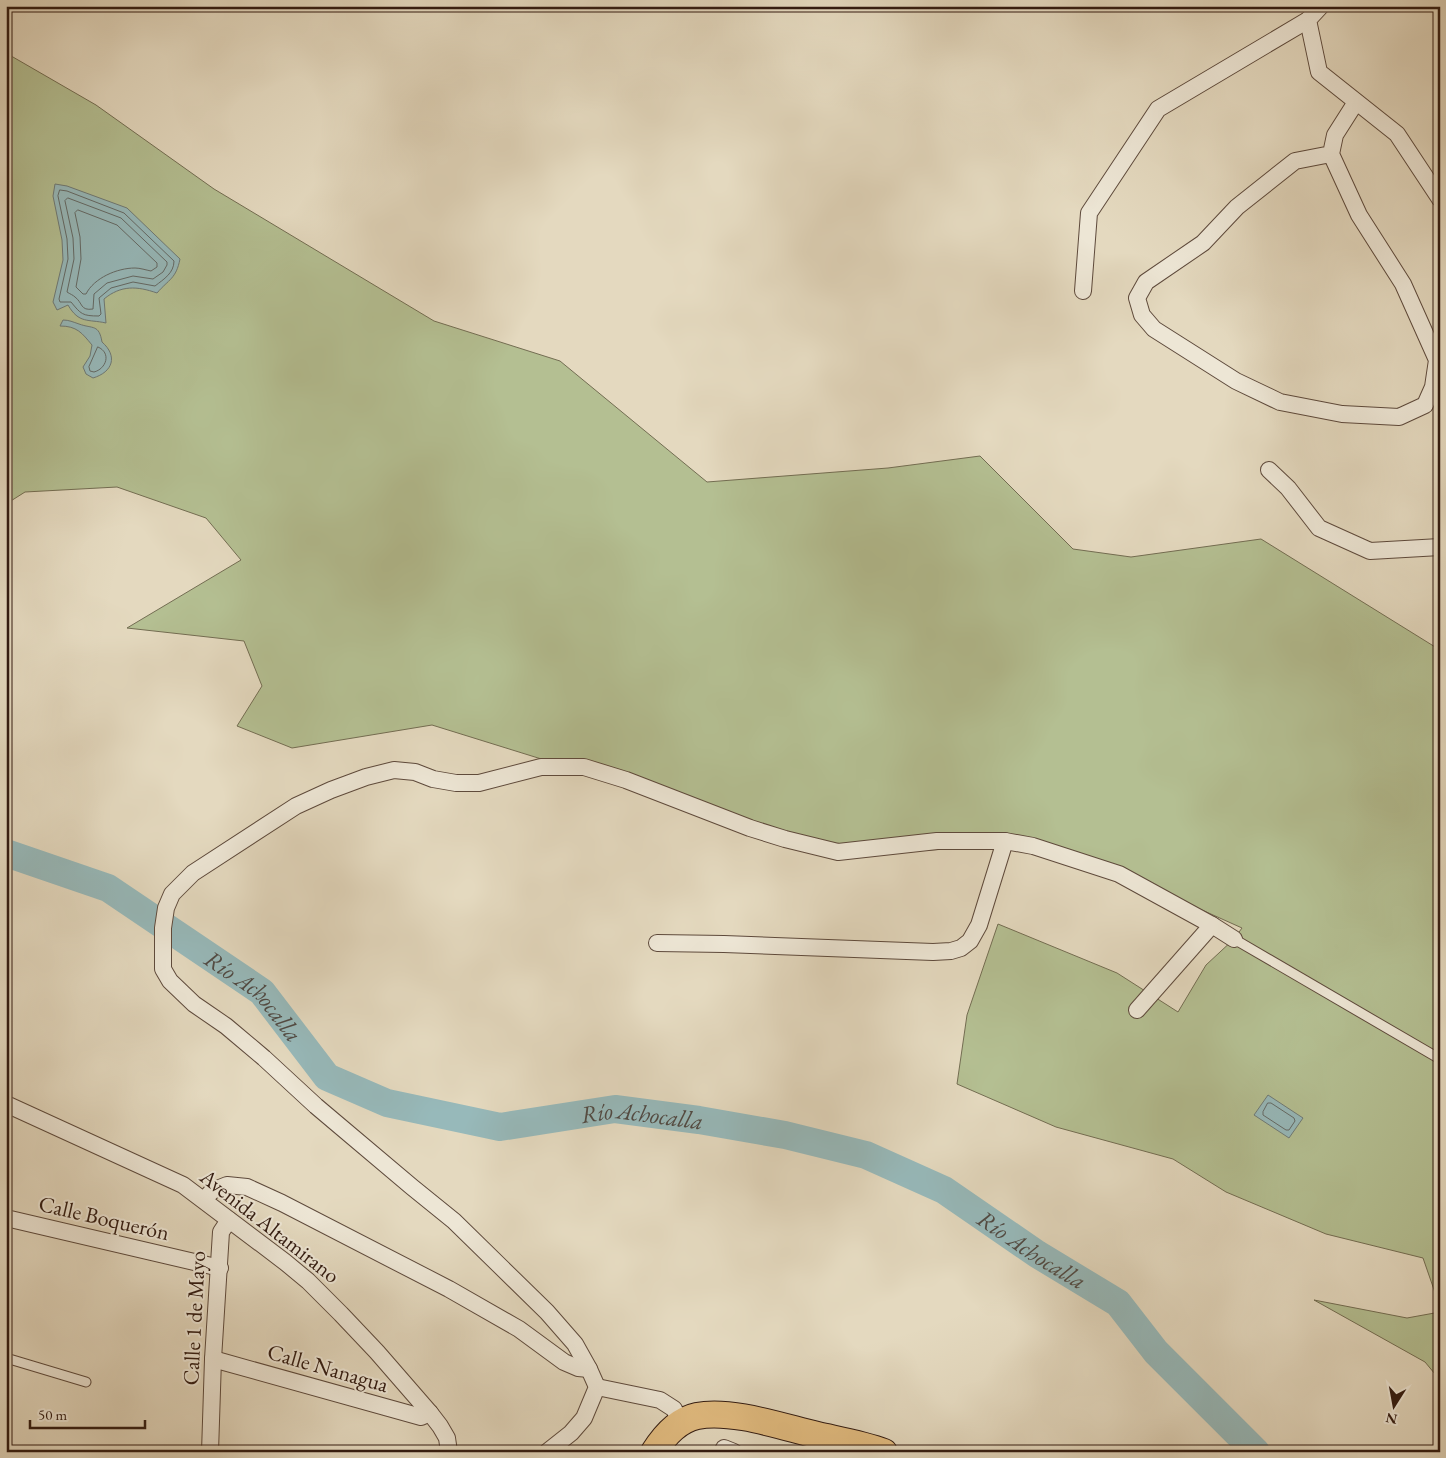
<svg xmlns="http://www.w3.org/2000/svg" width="1446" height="1458" font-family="'EB Garamond',serif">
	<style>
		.green { fill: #b4bf92; stroke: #736d52 }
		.water { fill: #97b9ba; stroke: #6f7a76 }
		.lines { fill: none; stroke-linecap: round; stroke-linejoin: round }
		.shore { stroke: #646a66; stroke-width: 1 }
		.river { stroke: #97b9ba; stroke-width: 28 }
		.lane-casing { stroke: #5e4a3c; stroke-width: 11 }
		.street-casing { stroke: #5e4a3c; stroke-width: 18 }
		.primary-casing { stroke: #321b11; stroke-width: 28 }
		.lane { stroke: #ede6d5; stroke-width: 9 }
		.street { stroke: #ede6d5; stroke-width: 16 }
		.primary { stroke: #e2bc80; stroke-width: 26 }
		.labels { text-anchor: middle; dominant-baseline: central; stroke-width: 4; stroke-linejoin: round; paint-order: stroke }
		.street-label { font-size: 22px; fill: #321b11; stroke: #ede6d5 }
		.water-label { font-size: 24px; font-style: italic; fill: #504a44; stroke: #ede6d5 }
	</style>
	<rect width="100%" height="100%" fill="#e4d9bf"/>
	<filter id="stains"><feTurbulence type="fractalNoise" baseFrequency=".004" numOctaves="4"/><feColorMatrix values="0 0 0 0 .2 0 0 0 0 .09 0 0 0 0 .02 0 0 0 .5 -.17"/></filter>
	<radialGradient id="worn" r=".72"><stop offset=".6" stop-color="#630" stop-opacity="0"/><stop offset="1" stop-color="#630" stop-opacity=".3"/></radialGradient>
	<!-- green -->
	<g class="green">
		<polygon points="6,53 96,105 214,189 434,321 560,361 707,482 888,468 980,456 1073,549 1131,557 1261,539 1440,650 1440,1307 1423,1258 1326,1234 1226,1192 1173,1159 1056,1127 957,1084 967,1015 998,924 1117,973 1178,1012 1206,965 1234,939 1242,928 1113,870 1011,846 847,854 432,725 292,748 237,726 262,686 244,641 127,628 241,560 206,518 117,487 25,492 6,504"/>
		<polygon points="1314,1300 1407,1318 1440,1312 1440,1380 1425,1362"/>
	</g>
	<!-- water -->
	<g class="water">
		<path d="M55 184 67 186 127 208 180 259C176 279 169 279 157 293 137 286 121 285 104 299L106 323C88 319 79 324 68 305L57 310 53 302 63 260 62 240 53 196Z"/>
		<path d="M63 320C69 320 73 322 79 324 93 329 99 324 102 342 118 356 113 372 93 378L86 374 83 367 90 356 92 345C82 333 77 326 60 326Z"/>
		<polygon points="1268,1095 1303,1118 1289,1138 1254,1115"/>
	</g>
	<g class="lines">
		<!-- shore -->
		<g class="shore">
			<path d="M60 190 67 191 124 213 174 261C174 273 164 279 155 286L133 282 111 288 99 298 101 314 99 316C82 316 81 314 71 302H60L59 299 68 259 67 239 58 196Z"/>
			<path d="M68 198 121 218 167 262V265L163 272 153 279 133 276 107 283 94 294 93 309C80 311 83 303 75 297 73 295 70 294 67 292L74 259 73 238 65 201Z"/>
			<path d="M78 210 117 225 157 263V267L151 271C146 270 140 268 135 268 117 268 94 278 86 294H83L76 287 81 259 80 237 75 213Z"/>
			<path d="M98 347C112 353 106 369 94 372L90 371 89 367Z"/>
			<polygon points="1268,1103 1271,1103 1294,1118 1295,1121 1289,1130 1286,1130 1263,1115 1263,1112"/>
		</g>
		<!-- river -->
		<path class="river" id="s1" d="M6 853 108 888 262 992 327 1077 387 1103 500 1127 615 1109 699 1120 785 1135 866 1155 944 1190 1037 1254 1118 1303 1156 1352 1256 1452"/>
		<!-- lane casing -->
		<g class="lane-casing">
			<g id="lane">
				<polyline points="1234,939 1440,1059"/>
				<polyline points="6,1358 86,1382"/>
			</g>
		</g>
		<!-- street casing -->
		<g class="street-casing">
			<g id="street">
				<polyline points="1321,6 1308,20 1319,72 1397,134 1440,199"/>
				<polyline points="1331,154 1295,161 1237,207 1203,243 1146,282 1137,298 1142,315 1154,329 1236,381 1280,402 1342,414 1399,417 1425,405 1433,387 1437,360 1403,284 1359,215 1331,154 1335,135 1356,102"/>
				<polyline points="1083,291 1089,213 1158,109 1308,20"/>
				<polyline points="1269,470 1288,488 1319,528 1370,551 1440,547"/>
				<polyline points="657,943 724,944 933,952 951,951 961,948 970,941 979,925 1005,841"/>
				<polyline points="1137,1010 1212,925"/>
				<polyline points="6,1104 183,1185 285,1262 308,1281 341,1314 377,1352 430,1413 440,1426 447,1438 449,1452"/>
				<polyline points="204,1200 212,1191 227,1185 247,1187 282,1203 449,1289 519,1329 564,1362 578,1368 589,1369"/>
				<polyline points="6,1218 220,1268"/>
				<polyline points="213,1359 421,1417 430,1413"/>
				<polyline points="597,1387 660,1400 674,1409 680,1422"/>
				<polyline points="724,1448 734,1452"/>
				<polyline points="210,1452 213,1359 221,1232 229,1220"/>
				<polyline points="547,1452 571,1433 584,1418 597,1387 589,1369 575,1344 547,1312 454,1221 412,1187 316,1106 264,1058 226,1026 194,1004 170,981 163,969 163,928 166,908 172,894 193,873 296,806 331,790 366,777 394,770 415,772 433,779 456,783 479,783 541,767 584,767 626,780 750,828 785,839 838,852 937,841 1005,841 1033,846 1119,874 1212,925 1234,939"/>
			</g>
		</g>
		<!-- primary casing -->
		<g class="primary-casing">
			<path id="primary" d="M654 1452C664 1436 678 1420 697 1416 731 1409 783 1427 817 1435 839 1440 863 1444 884 1452"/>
		</g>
		<!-- lane -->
		<use href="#lane" class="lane"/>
		<!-- street -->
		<use href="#street" class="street"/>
		<!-- primary -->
		<use href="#primary" class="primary"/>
	</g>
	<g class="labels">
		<!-- street labels -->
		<g class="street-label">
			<text transform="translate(104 1218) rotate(13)">Calle Boquerón</text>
			<text transform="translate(270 1226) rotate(38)">Avenida Altamirano</text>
			<text transform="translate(194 1318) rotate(-87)">Calle 1 de Mayo</text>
			<text transform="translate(328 1368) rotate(16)">Calle Nanagua</text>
		</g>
		<!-- water labels -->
		<g class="water-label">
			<text stroke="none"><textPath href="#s1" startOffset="290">Río Achocalla</textPath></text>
			<text stroke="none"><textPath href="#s1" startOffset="725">Río Achocalla</textPath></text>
			<text stroke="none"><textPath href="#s1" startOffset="1145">Río Achocalla</textPath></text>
		</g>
	</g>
	<!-- margin -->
	<rect width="1446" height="1458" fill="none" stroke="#e4d9bf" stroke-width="25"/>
	<rect x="8" y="8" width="1431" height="1443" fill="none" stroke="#321b11" stroke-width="2.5"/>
	<rect x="12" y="12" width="1421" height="1433" fill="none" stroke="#321b11"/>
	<!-- north arrow -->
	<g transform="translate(1394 1406) rotate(191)" stroke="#ede6d5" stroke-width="4" paint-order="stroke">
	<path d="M0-4L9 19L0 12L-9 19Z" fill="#321b11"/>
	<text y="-8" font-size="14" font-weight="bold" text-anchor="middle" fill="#321b11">N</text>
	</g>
	<!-- scale -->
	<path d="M30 1420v8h115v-8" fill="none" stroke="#321b11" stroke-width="2.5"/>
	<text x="38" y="1420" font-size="15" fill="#321b11" stroke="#ede6d5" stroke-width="4" paint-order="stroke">50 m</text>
	<rect width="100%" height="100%" filter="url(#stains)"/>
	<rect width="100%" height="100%" fill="url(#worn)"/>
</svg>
